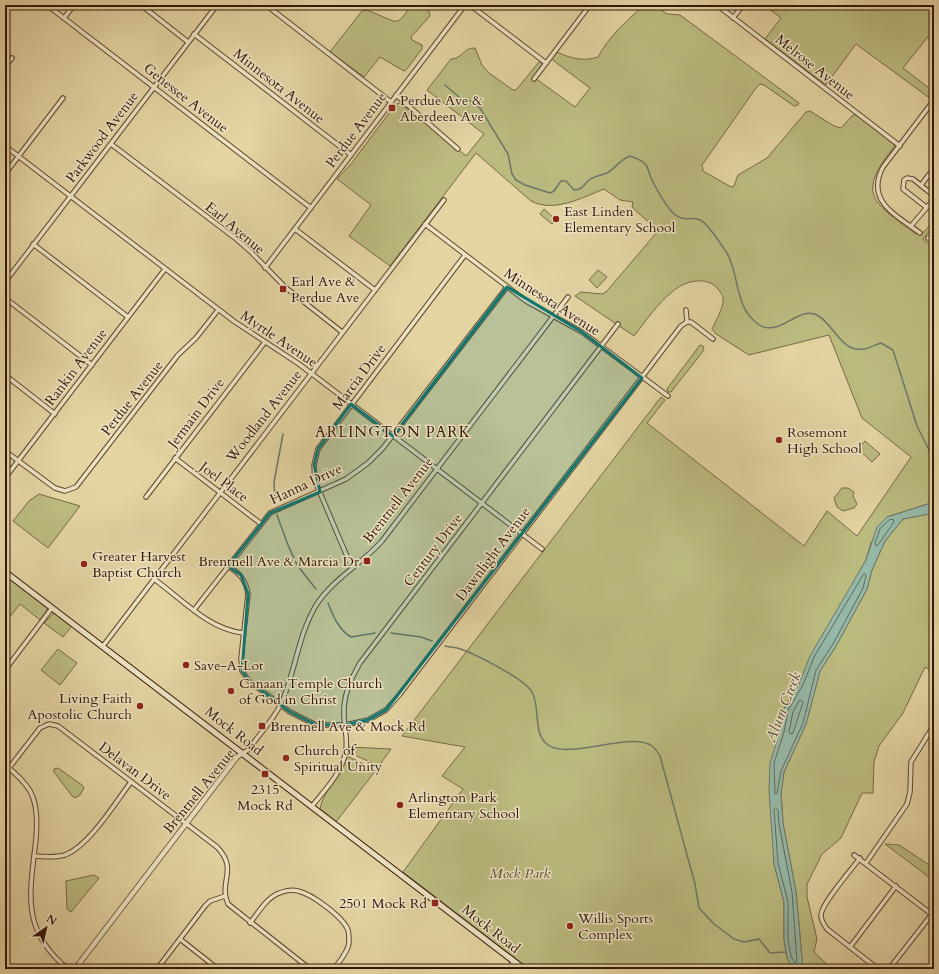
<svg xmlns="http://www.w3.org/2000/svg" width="939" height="974" font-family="Cardo,serif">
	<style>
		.green { fill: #bbbb80; stroke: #776844 }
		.water { fill: #95b8a7; stroke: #6e7768 }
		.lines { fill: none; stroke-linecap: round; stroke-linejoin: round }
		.shore { stroke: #646758; stroke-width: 1 }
		.stream { stroke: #6e7768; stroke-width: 1.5 }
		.minor-casing { stroke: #5f462f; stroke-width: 5.5 }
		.tertiary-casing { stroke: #5f462f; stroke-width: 6 }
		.secondary-casing { stroke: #331609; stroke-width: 7 }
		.minor { stroke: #ede3c3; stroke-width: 3.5 }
		.tertiary { stroke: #ede3c3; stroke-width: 4.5 }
		.secondary { stroke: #ede3c3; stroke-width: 5 }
		.marked { fill: #0f766e; fill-opacity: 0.2; stroke: #0f766e; stroke-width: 3; stroke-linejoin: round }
		.poi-dot { fill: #8f2418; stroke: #ede3c3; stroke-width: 1.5 }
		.labels { text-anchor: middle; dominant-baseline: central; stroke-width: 3; stroke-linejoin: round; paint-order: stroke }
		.street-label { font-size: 14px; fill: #331609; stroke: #ede3c3 }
		.poi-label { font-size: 14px; fill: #331609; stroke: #ede3c3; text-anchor: start }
		.park-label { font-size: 14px; font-style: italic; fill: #5c482d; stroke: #ede3c3 }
		.neighbourhood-label { font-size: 15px; letter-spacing: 1px; fill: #331609; stroke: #ede3c3 }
		.water-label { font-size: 15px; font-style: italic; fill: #504738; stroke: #ede3c3 }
	</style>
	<rect width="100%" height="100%" fill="#e3d4a2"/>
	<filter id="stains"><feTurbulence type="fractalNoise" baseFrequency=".005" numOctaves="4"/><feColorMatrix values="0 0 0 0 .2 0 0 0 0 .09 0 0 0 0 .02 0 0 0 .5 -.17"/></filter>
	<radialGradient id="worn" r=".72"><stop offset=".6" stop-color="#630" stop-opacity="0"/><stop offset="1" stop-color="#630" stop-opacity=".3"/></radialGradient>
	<!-- green -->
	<g class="green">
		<polygon points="411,5 420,5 429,11 430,16 411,37 412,40 422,45 422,49 406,70 404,71 380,57 364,77 330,52 362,11 367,10 393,21 398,21 403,17"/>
		<path d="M644 5H654L667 14 680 15 799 103 798 105 794 106 764 85 760 84 756 88 702 165 703 171 731 187 734 186 738 175 767 158 806 112 810 111 834 126 841 128 853 115H857L891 141 895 146C855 195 873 202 916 234L924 232 934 220V225L923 239 934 248V502L887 517 871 543 866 560 784 709 780 731 774 864 784 902V940L787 958 793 969H529L403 872 463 789 442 776 465 747 402 736 661 397 665 400 647 423 804 546 827 511 857 536 911 457 862 418 829 335 749 355 716 334 712 329C716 321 721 312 723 303 724 297 722 294 718 289 707 275 684 281 672 292 657 304 646 321 634 336L575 296 581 292 602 294 606 292 658 231 632 207 633 202 620 200 604 189C582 198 553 213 531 201L476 153 390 266 349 236 371 205 337 179 351 164 395 105 399 103 422 119 466 156 484 134 427 90 451 59C462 59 464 47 475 48L482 65 489 73 513 90H516L539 62 542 63 543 66 535 78 575 107 590 88 554 61 552 58 557 52C569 58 584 62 598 57 609 36 627 21 644 5Z"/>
		<polygon points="764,5 934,5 934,29 903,68 934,92 931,99 856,44 826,85 765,39 781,18"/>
		<polygon points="544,209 556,220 552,224 540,214"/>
		<polygon points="598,270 607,277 597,288 589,280"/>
		<polygon points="700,345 703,346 704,350 671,392 668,392 667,389"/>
		<polygon points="865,441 880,454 872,462 858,449"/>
		<polygon points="842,488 848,488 854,492 853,496 857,504 854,508 843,511 837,507 834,498"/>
		<polygon points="39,494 80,506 48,548 13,521 29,501"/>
		<polygon points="934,513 934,672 925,667 903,713 879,746 874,762 873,793 862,793 841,838 822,854 807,884 807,897 817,939 814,952 832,969 803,969 796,892 783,823 781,793 784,772 806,724 820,671 836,646 867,589 872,570 885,541 903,519"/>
		<polygon points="5,578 10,578 47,607 47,610 40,620 20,604 8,619 5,617"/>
		<polygon points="54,613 72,626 63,637 44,623"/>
		<polygon points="58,649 77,663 60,685 41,670"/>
		<polygon points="349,747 391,749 379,766 348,752"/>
		<path d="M347 756 376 770 336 822 320 809C323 789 343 777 347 756Z"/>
		<polygon points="58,768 82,785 84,788 80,795 75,798 72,796 54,772 54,769"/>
		<polygon points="885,844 899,845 934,868 934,881"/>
		<polygon points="94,875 99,878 71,912 67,909 66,881"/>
	</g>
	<!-- water -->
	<polygon class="water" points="934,502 934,513 903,519 885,541 872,570 867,589 836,646 820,671 806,724 784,772 781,793 783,823 796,892 803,969 793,969 787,958 784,940 784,902 774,864 769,790 770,763 780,731 784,709 799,684 810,656 866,560 877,527 887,517"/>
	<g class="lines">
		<!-- shore -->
		<g class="shore">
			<polygon points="889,520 893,519 894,522 878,545 876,546 875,543 880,529"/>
			<polygon points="865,574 866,576 863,588 833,644 816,670 803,723 781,771 777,793 775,794 774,763 784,732 788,710 803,685 814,657 863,575"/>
			<polygon points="800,700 803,702 793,733 790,734 789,732 793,712"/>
			<polygon points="776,808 778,810 779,824 792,892 797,961 795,963 791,956 788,940 788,902 778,863 774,810"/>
		</g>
		<!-- stream -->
		<g class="stream">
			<path d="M445 85 460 98 473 102 480 108 508 154 512 174 516 180 525 185 550 193 554 191 561 181H566L574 190C583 190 584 184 589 180 595 176 602 175 607 173 615 169 619 160 630 156 636 158 642 160 646 165 649 170 650 177 653 182 658 192 665 204 672 212 682 223 691 216 700 220 708 223 722 246 727 253 740 276 734 307 758 324 778 339 799 305 817 315 834 324 841 353 864 349 869 348 875 345 881 343L893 350 917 426 934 460"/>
			<polyline points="275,502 274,482 283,434"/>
			<polyline points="277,515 288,545 297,565 316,589"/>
			<path d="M328 603C333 616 339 630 351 637L375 633"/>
			<polyline points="391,633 421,637 432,641"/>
			<path d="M445 646C449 647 453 647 457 648 472 652 525 679 532 692 541 709 532 733 548 745 570 760 631 731 652 746 655 748 658 753 660 756L695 884 699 908 714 924 734 939 744 942 759 939 770 953 786 952"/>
		</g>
		<!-- minor casing -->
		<g class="minor-casing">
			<g id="minor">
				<polyline points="47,5 311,208"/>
				<polyline points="141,5 188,42"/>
				<polyline points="266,5 391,102"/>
				<polyline points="470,5 546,63"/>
				<polyline points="717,5 900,146"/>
				<polyline points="64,18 74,5"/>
				<polyline points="733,18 743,5"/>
				<polyline points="194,34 351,155"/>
				<polyline points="5,67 12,58"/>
				<polyline points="534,79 590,5"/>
				<polyline points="396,95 458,149"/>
				<polyline points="934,139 934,148"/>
				<polyline points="111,144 235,238 251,252 285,287 342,332"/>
				<polyline points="5,146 235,322 299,364 542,549"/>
				<polyline points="934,150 934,153"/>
				<polyline points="5,174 63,98"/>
				<polyline points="921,185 934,168"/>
				<polyline points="425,224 526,301 582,332 668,396"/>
				<polyline points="911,226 934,199 934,196 913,179 907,178 904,180 903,189 926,207"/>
				<polyline points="295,229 375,290"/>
				<path d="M920 233C896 215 865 201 883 167L934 100"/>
				<polyline points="928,238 934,240"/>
				<polyline points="33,244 128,317"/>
				<polyline points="265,268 465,5"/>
				<polyline points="5,282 217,5"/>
				<polyline points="5,298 92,365"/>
				<polyline points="686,310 687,322"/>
				<polyline points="687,322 691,322 713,339"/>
				<polyline points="5,375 55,414"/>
				<polyline points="5,451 55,488 65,491 76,487 178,355 196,338 218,310"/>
				<polyline points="175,458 260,523"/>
				<polyline points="5,478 165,269"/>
				<polyline points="146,497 265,342"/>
				<path d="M228 566C240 573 246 581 248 594L241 658 242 671 249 681 290 712 316 725H345L368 720 386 710 400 694 681 326 687 322"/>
				<polyline points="352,568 315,481 314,465 318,449 465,255"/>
				<path d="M154 579C182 599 208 629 243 633"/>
				<polyline points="194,610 270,513 346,479 368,463 383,448 507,287"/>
				<polyline points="103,646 444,200"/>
				<polyline points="5,670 52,608"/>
				<path d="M243 753 248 750C261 732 278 715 285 694 296 665 299 635 315 607 331 580 361 565 382 541L568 297"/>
				<path d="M5 765C14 772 24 781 30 791 38 805 37 824 36 839 30 893 20 930 68 969"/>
				<path d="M9 768 40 728 49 724 58 726 217 847C239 870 218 881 228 904L310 969"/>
				<path d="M312 806C324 791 340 775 345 755 349 741 344 728 344 715 343 695 351 679 360 663L618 324"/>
				<polyline points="854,855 934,916"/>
				<path d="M34 856C44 857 54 858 65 855 89 846 115 803 131 782"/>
				<path d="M860 858C852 869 821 904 821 915 821 921 824 925 827 929L878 969"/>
				<polyline points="866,863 907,804 910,792 911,762 934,725"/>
				<path d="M250 923C258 913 266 899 277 894 283 891 292 889 298 891 312 894 343 917 348 930 349 933 349 939 349 943 348 952 339 962 334 969"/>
				<polyline points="180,939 218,969"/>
				<polyline points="850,947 896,886"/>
				<polyline points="157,969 205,906 210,901 225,896"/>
				<polyline points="509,969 514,961"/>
				<polyline points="889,969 932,914"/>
			</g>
		</g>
		<!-- tertiary casing -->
		<g class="tertiary-casing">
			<polyline id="tertiary" points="75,969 237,757 243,753"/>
		</g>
		<!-- secondary casing -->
		<g class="secondary-casing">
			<polyline id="secondary" points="5,572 524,969"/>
		</g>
		<!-- minor -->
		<use href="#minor" class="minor"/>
		<!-- tertiary -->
		<use href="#tertiary" class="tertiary"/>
		<!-- secondary -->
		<use href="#secondary" class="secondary"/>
	</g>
	<!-- marked area -->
	<path class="marked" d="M507 287 582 332 642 378 386 710 368 720 345 725H316L290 712 249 681 242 671 248 594 241 575 228 566 270 513 320 492 314 465 318 449 351 404 393 436Z"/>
	<!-- markers -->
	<g class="poi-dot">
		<rect x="388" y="104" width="8" height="8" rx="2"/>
		<circle cx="556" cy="219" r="4"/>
		<rect x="279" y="285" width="8" height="8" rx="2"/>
		<circle cx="779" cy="440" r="4"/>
		<rect x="363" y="557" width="8" height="8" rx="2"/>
		<circle cx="84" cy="564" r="4"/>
		<circle cx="186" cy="665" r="4"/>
		<circle cx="231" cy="691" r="4"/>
		<circle cx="140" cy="706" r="4"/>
		<rect x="258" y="722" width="8" height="8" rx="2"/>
		<circle cx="286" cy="758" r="4"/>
		<rect x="261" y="770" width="8" height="8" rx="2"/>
		<circle cx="400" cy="805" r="4"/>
		<rect x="431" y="899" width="8" height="8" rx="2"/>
		<circle cx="570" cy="926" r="4"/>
	</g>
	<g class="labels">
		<!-- street labels -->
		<g class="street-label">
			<text transform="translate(815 67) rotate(38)">Melrose Avenue</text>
			<text transform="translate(279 86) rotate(38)">Minnesota Avenue</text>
			<text transform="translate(186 98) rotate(38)">Genessee Avenue</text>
			<text transform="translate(356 130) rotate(-53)">Perdue Avenue</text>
			<text transform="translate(102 137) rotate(-53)">Parkwood Avenue</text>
			<text transform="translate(235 228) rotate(40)">Earl Avenue</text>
			<text transform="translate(552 302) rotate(33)">Minnesota Avenue</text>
			<text transform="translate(279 339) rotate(34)">Myrtle Avenue</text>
			<text transform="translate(76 367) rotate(-53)">Rankin Avenue</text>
			<text transform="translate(359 377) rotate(-53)">Marcia Drive</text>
			<text transform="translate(132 398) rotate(-52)">Perdue Avenue</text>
			<text transform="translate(196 413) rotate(-53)">Jermain Drive</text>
			<text transform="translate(264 416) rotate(-52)">Woodland Avenue</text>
			<text transform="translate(224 482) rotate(37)">Joel Place</text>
			<text transform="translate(306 484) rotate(-25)">Hanna Drive</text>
			<text transform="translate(398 500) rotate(-52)">Brentnell Avenue</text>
			<text transform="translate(433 550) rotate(-53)">Century Drive</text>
			<text transform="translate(493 554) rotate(-53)">Dawnlight Avenue</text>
			<text transform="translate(234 731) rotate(38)">Mock Road</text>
			<text transform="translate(135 771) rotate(37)">Delavan Drive</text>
			<text transform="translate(199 791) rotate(-51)">Brentnell Avenue</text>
			<text transform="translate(491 929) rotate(38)">Mock Road</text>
		</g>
		<!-- poi labels -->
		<g class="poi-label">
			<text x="400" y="100">Perdue Ave &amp;<tspan x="400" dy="16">Aberdeen Ave</tspan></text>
			<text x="564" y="211">East Linden<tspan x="564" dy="16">Elementary School</tspan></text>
			<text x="291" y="281">Earl Ave &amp;<tspan x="291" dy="16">Perdue Ave</tspan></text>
			<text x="787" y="432">Rosemont<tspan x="787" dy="16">High School</tspan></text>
			<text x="92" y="556">Greater Harvest<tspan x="92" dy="16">Baptist Church</tspan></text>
			<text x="359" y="561" text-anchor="end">Brentnell Ave &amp; Marcia Dr</text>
			<text x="194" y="665">Save-A-Lot</text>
			<text x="239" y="683">Canaan Temple Church<tspan x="239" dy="16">of God in Christ</tspan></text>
			<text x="132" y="698" text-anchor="end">Living Faith<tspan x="132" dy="16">Apostolic Church</tspan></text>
			<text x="270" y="726">Brentnell Ave &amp; Mock Rd</text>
			<text x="294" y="750">Church of<tspan x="294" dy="16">Spiritual Unity</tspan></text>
			<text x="265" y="789" text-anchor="middle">2315<tspan x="265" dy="16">Mock Rd</tspan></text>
			<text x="408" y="797">Arlington Park<tspan x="408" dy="16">Elementary School</tspan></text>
			<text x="427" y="903" text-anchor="end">2501 Mock Rd</text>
			<text x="578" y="918">Willis Sports<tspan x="578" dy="16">Complex</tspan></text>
		</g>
		<!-- park labels -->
		<g class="park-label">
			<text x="520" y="873">Mock Park</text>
		</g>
		<!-- neighbourhood labels -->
		<g class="neighbourhood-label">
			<text x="393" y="432">ARLINGTON PARK</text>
		</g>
		<!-- water labels -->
		<g class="water-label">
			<text transform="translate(783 707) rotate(-69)">Alum Creek</text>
		</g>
	</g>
	<!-- margin -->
	<rect width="939" height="974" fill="none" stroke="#e3d4a2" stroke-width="20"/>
	<rect x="6" y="6" width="927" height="962" fill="none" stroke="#331609" stroke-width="2"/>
	<rect x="10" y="10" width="919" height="954" fill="none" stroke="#331609"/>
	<!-- north arrow -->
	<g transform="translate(46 928) rotate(34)" stroke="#ede3c3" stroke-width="3" paint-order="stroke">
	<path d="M0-3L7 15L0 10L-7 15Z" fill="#331609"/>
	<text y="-6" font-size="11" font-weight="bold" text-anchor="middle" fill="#331609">N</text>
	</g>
	<rect width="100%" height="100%" filter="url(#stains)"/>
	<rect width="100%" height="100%" fill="url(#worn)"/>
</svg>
